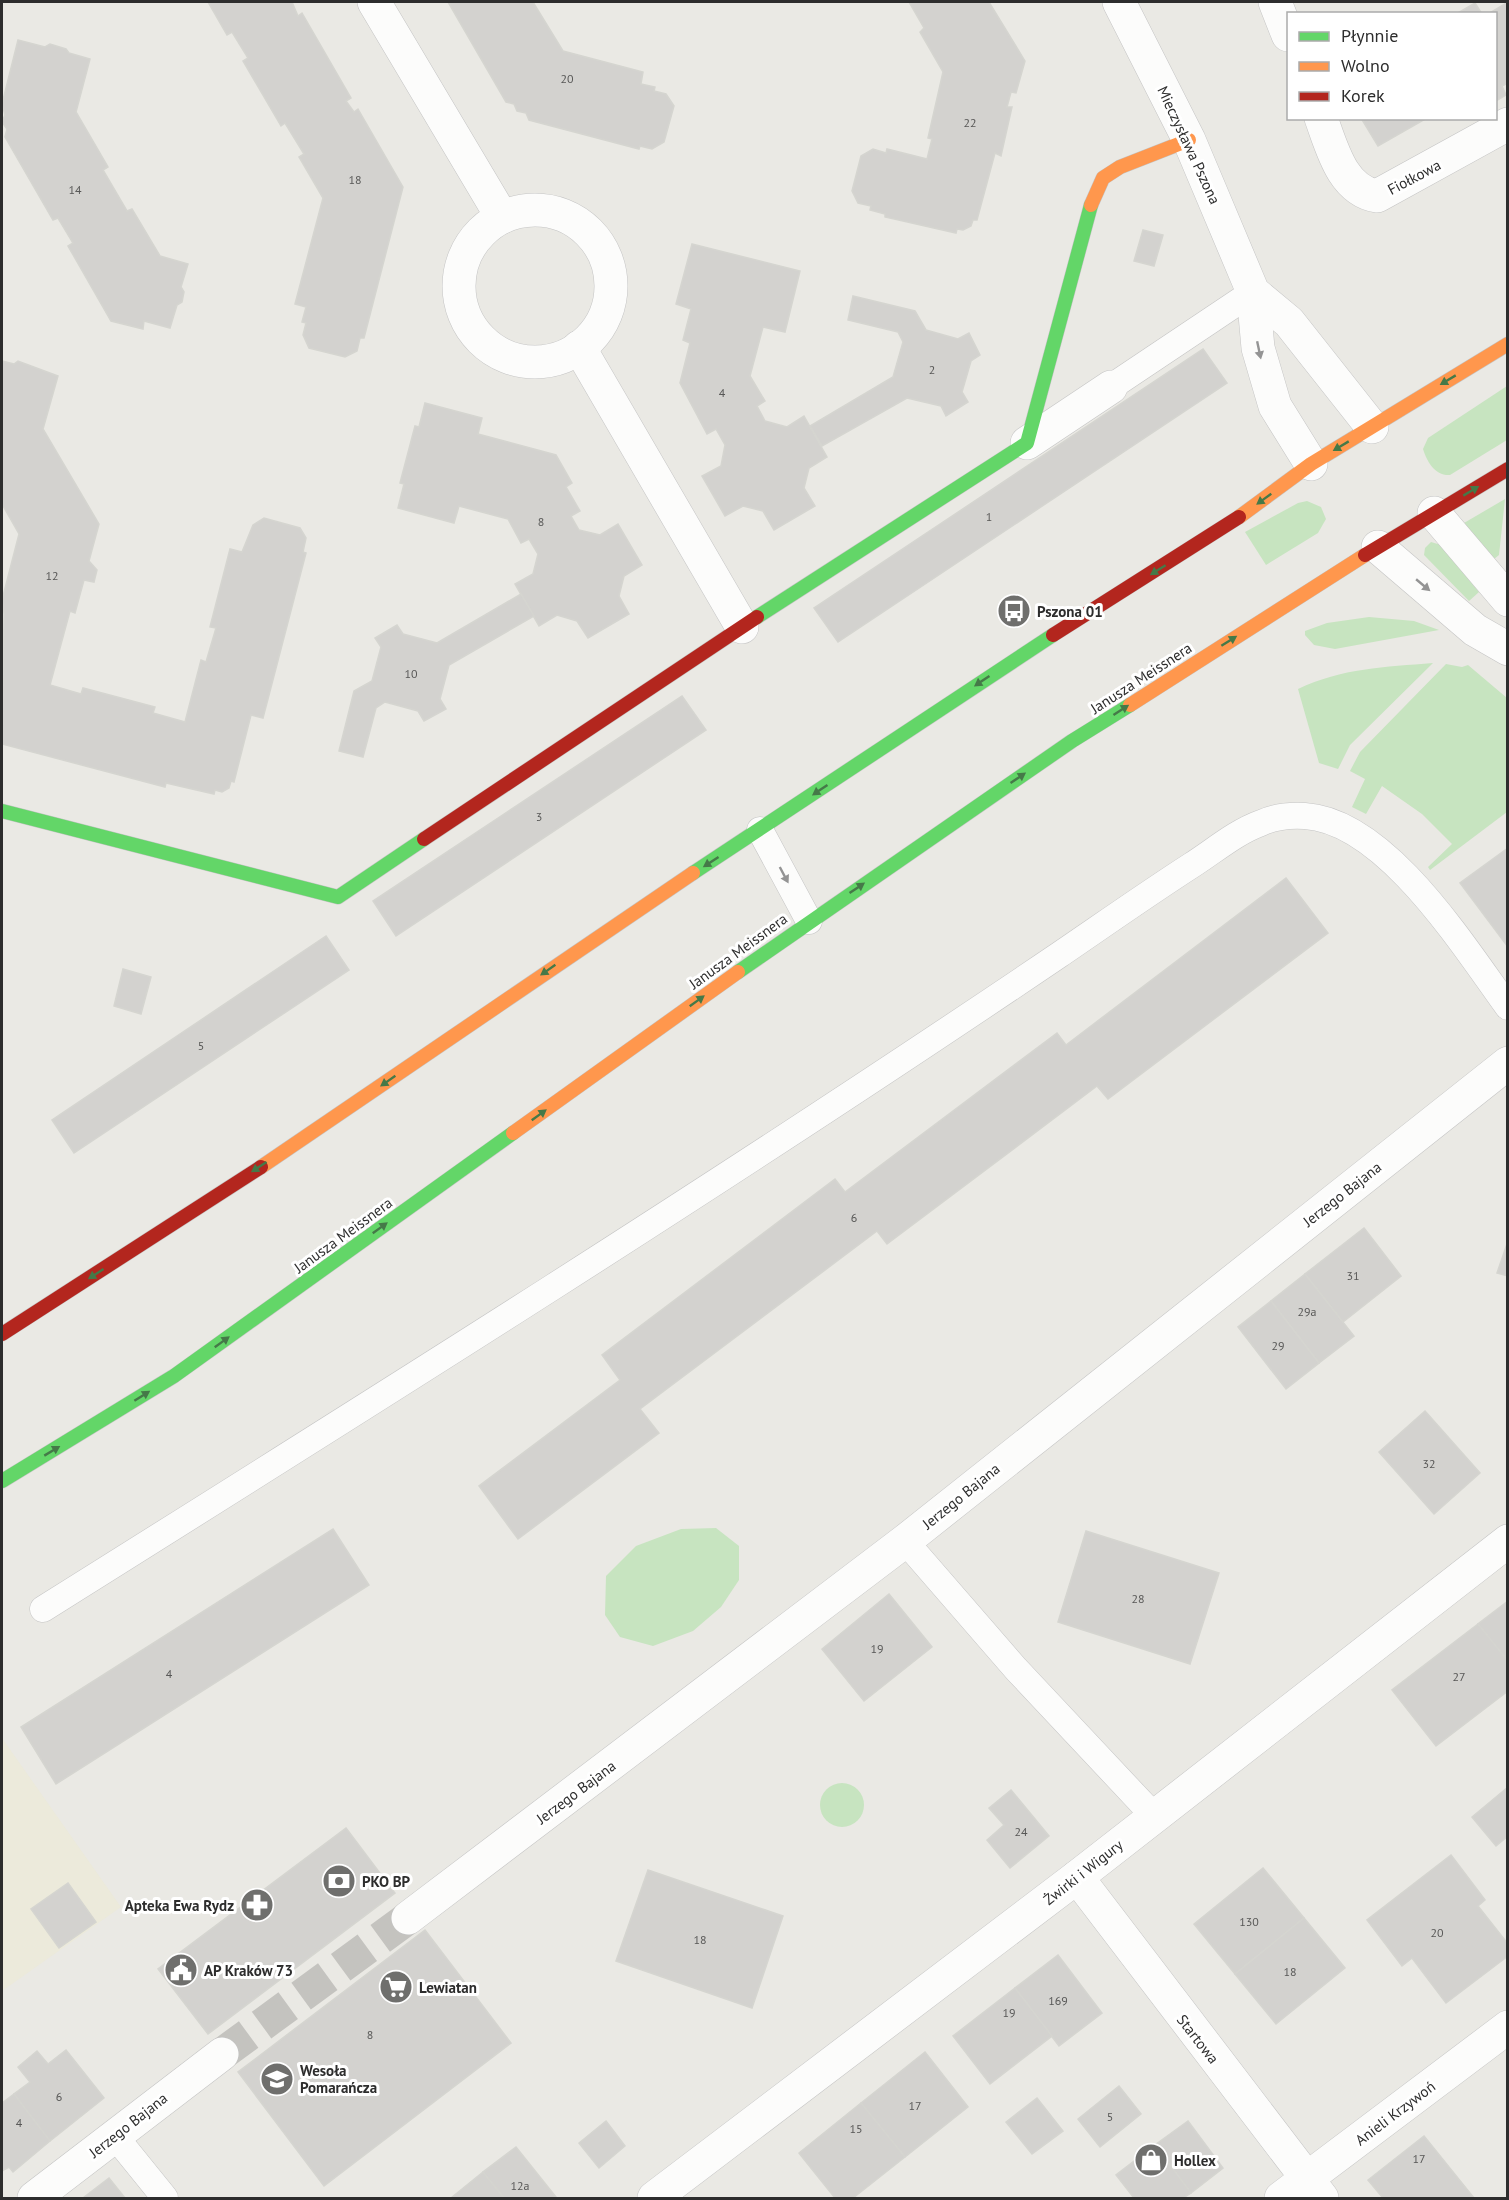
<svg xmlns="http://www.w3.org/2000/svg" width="1509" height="2200" font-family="'PT Sans',sans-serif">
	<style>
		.education { fill: #eceadb }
		.green { fill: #c7e4c0 }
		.building { fill: #d3d2cf; stroke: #d5d5d0; stroke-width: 1.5 }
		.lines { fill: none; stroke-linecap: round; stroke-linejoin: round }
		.street-tunnel { stroke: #c4c3bf; stroke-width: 33; stroke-dasharray: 33 16; stroke-linecap: butt }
		.lane-casing { stroke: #c4c4c4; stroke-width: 27 }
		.street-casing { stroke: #c4c4c4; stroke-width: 34 }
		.fast-casing { stroke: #c4c4c4; stroke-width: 15 }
		.slow-casing { stroke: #c4c4c4; stroke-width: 15 }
		.jam-casing { stroke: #c4c4c4; stroke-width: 15 }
		.lane { stroke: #fcfcfb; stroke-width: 26 }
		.street { stroke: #fcfcfb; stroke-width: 33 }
		.fast { stroke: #63d668; stroke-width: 14 }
		.slow { stroke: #ff974d; stroke-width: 14 }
		.jam { stroke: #b3261e; stroke-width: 14 }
		.oneway { fill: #949494 }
		.oneway2 { fill: #457948 }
		.labels { text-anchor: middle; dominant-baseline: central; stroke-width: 6; stroke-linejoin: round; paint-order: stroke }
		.number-label { font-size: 12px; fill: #575756 }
		.street-label { font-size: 15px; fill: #2d2d2d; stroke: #fff }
		.poi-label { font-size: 15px; font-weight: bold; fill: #2d2d2d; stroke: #fff; text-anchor: start }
	</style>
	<rect width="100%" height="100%" fill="#eae9e4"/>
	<!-- education -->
	<polygon class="education" points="2,1738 121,1907 2,1991"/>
	<!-- green -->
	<g class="green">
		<path d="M1507 386V440L1450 475C1435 476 1427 462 1423 449L1428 438Z"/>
		<polygon points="1505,499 1499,555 1494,559 1464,526 1464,523"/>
		<polygon points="1307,501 1321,507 1326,519 1318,533 1266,565 1245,532 1298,503"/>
		<polygon points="1431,542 1441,545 1479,592 1469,601 1424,555 1425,548"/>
		<polygon points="1369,617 1414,621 1439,630 1335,649 1314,645 1305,635 1305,631 1327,623"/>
		<path d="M1433 663 1350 745 1338 769 1319 763 1298 689C1342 668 1385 667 1433 663Z"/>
		<polygon points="1446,664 1462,667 1468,665 1507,698 1507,812 1430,870 1428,867 1452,844 1422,814 1382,786 1366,814 1352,807 1365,779 1350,771 1360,752"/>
		<polygon points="716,1528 739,1546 739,1580 721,1607 693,1631 653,1646 620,1637 605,1615 606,1576 636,1546 681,1529"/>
		<circle cx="842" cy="1805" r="22"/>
	</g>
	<!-- building -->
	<g class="building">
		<polygon points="208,2 292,2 298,16 302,13 351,98 346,101 354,112 358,109 403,187 364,338 360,338 357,351 345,357 309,348 303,335 306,323 302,322 306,307 295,304 323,198 299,157 304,154 285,123 281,126 243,61 248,58 232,32 227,35"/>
		<polygon points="448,2 533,2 563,51 643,72 641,84 655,87 654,91 666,94 674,106 664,142 652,149 640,146 639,149 529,120 526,113 517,111 514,104 506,102"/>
		<polygon points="909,2 989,2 1025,61 1016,93 1011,92 1007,107 1012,107 1001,156 995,153 977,220 973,220 971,226 963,230 957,229 956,233 885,217 885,214 870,210 871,206 858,203 852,191 861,156 873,149 886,153 887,149 927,159 932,139 928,138 943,72 920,32 924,28"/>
		<polygon points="1508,2 1508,83 1502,86 1506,95 1496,101 1496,14 1488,14"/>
		<polygon points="1475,3 1482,14 1456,14"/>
		<polygon points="18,40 45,47 50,44 66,49 69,53 90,59 76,112 108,167 103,170 127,211 132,209 160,256 188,264 181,287 184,292 182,302 177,305 170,328 144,321 143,329 111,321 68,246 73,243 58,218 53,220 5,137 7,129 2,122 5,115 2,104"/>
		<polygon points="1361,118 1427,118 1378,146"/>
		<polygon points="1143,230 1163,235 1154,266 1134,261"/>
		<polygon points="692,244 800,271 785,332 763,327 750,376 765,401 757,406 765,421 787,427 804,416 827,457 809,468 804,488 815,506 774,530 763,511 743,506 725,516 702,476 721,466 725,445 716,429 707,434 680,383 690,343 683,340 691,309 676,304"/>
		<polygon points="853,296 915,311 926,330 958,339 969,333 980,355 971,361 962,392 968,402 946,416 941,406 907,398 822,446 810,426 893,377 903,342 898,332 848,320"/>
		<polygon points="1203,349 1227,383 838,642 814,608"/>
		<polygon points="2,361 14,364 18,361 58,376 43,429 99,524 89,561 97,570 94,582 84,580 75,613 70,611 50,685 81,694 83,688 155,707 153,713 185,722 201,660 206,662 216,628 210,627 230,549 242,552 253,525 264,518 300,528 306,538 303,552 306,553 263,718 251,715 234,782 231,781 229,788 222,792 215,790 214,794 166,783 165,787 2,744 4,614 2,600 19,534 2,504"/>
		<polygon points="425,403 482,418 478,434 556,455 572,483 566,487 580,511 571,516 579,530 600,535 618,524 642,565 624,576 619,596 629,614 588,638 577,621 557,615 539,626 515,584 533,574 538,554 529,539 521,543 508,519 459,506 454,523 398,508 404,484 400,483 415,426 419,427"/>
		<polygon points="521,594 534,616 449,665 440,699 446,709 424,721 418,711 385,702 376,708 363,757 339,751 354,691 372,681 381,647 375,638 397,625 403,634 437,643"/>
		<polygon points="682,696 706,730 396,936 373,901"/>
		<polygon points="1508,848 1508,947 1460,883"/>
		<polygon points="1286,878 1328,933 1108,1099 1097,1086 887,1244 877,1231 640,1409 659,1433 518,1539 479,1486 620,1380 602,1355 835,1179 845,1192 1057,1033 1066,1045"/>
		<polygon points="326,936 349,970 74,1153 52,1120"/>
		<polygon points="123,969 151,977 141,1014 114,1006"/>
		<polygon points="1364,1228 1401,1276 1343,1322 1305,1274"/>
		<polygon points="1508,1241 1508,1276 1497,1273"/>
		<polygon points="1305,1274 1354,1336 1319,1363 1271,1301"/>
		<polygon points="1271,1301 1319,1363 1286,1389 1238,1327"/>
		<polygon points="1425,1411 1480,1473 1434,1514 1379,1452"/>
		<polygon points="333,1529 369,1585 56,1784 21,1727"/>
		<polygon points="1086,1531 1219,1573 1190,1664 1058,1622"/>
		<polygon points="889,1594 932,1647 864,1701 822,1649"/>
		<polygon points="1508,1601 1508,1661 1478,1624"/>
		<polygon points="1478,1624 1508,1661 1508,1691 1436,1746 1392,1690"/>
		<polygon points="1508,1787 1508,1836 1496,1846 1472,1817"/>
		<polygon points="1011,1790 1049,1836 1010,1868 987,1840 1004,1825 989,1808"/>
		<polygon points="346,1828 395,1893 208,2034 158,1969"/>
		<polygon points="1451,1855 1485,1900 1478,1906 1508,1944 1508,1956 1446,2003 1412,1958 1402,1966 1367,1920"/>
		<polygon points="1263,1868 1304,1918 1235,1974 1194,1924"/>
		<polygon points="648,1870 783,1916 752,2008 616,1961"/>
		<polygon points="68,1883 96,1922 59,1948 31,1909"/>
		<polygon points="1304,1918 1345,1968 1276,2024 1235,1974"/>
		<polygon points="425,1930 511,2043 324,2186 238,2072"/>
		<polygon points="1058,1955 1102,2013 1059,2046 1015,1988"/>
		<polygon points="1015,1988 1052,2036 990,2084 953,2036"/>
		<polygon points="66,2050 104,2098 50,2141 14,2094 30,2082 18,2067 37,2051 48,2064"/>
		<polygon points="925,2052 968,2107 905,2157 861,2103"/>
		<polygon points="1119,2086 1141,2114 1100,2147 1078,2119"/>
		<polygon points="14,2094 50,2141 13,2172 9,2167 2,2171 2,2103"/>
		<polygon points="1037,2098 1063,2131 1032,2154 1006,2122"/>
		<polygon points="861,2103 905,2157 853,2198 835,2198 799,2153"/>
		<polygon points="606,2121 625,2146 599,2168 579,2143"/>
		<polygon points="1188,2121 1223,2168 1191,2193 1155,2145"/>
		<polygon points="1424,2136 1474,2198 1383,2198 1368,2180"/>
		<polygon points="1155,2145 1191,2193 1183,2198 1134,2198 1116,2175"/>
		<polygon points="516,2147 556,2197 554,2198 504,2198 483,2172"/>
		<polygon points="483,2172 504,2198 451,2198"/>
		<polygon points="109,2178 125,2198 83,2198"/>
	</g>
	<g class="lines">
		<!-- street-tunnel -->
		<polyline class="street-tunnel" points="222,2054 408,1918"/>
		<!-- lane casing -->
		<g class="lane-casing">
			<g id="lane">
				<polyline points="1111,387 1253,292"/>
				<polyline points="760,830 809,921"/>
				<polyline points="905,1541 1016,1669 1154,1816"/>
				<path d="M43 1609C384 1395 725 1181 1059 955 1103 925 1147 894 1192 865 1214 851 1236 832 1261 823 1274 817 1290 815 1305 816 1386 821 1464 947 1508 1007"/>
				<polyline points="114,2135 165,2198"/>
			</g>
		</g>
		<!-- street casing -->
		<g class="street-casing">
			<g id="street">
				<polyline points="374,2 502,217"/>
				<polyline points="1119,2 1189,140 1253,292 1289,322 1372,427"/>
				<polyline points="1275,2 1288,35"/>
				<path d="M1321 118C1332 148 1342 190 1377 196L1508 124"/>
				<circle cx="535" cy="286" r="76"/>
				<polyline points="1253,292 1258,348 1275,406 1311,464"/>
				<polyline points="579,347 742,627"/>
				<polyline points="1027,443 1111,387"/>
				<polyline points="1434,513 1508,600"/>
				<polyline points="1378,547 1475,630 1508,649"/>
				<polyline points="1077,1877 1322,2198"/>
				<polyline points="408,1918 905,1541 1508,1063"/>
				<polyline points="34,2198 222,2054"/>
				<polyline points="654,2198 1077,1877 1508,1541"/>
				<polyline points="1281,2198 1508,2027"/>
			</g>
		</g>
		<!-- fast casing -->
		<g class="fast-casing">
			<g id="fast">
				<polyline points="757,617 1027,443 1091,205"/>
				<polyline points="2,811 338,897 424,839"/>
				<polyline points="693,873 1053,635"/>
				<polyline points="738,972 1072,741 1130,705"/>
				<polyline points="2,1481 174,1376 513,1133"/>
			</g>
		</g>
		<!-- slow casing -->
		<g class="slow-casing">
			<g id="slow">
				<polyline points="1091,205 1103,178 1120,167 1189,140"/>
				<polyline points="1239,517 1311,464 1508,344"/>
				<polyline points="1130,705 1365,555"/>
				<polyline points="513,1133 738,972"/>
				<polyline points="261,1167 693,873"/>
			</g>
		</g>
		<!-- jam casing -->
		<g class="jam-casing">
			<g id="jam">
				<polyline points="1365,555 1508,469"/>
				<polyline points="1053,635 1239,517"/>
				<polyline points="424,839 757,617"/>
				<polyline points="2,1334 261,1167"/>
			</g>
		</g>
		<!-- lane -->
		<use href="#lane" class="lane"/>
		<!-- street -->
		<use href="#street" class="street"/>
		<!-- fast -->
		<use href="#fast" class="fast"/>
		<!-- slow -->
		<use href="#slow" class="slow"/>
		<!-- jam -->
		<use href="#jam" class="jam"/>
	</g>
	<!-- one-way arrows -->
	<defs><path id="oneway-solid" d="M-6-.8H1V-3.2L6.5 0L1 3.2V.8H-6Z" transform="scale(1.5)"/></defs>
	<g class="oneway">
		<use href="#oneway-solid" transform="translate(1259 350) rotate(78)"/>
		<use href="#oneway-solid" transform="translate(1423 585) rotate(40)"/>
		<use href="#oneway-solid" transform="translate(784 875) rotate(62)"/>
	</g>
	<g class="oneway2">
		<use href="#oneway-solid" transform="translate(1448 380) rotate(149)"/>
		<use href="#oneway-solid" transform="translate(1341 446) rotate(149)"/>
		<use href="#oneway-solid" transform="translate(1471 491) rotate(-31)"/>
		<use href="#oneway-solid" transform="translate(1264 499) rotate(144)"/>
		<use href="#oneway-solid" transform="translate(1158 570) rotate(148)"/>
		<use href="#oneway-solid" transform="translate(1229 641) rotate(-32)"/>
		<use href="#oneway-solid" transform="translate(982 681) rotate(146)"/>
		<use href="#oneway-solid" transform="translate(1121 710) rotate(-33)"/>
		<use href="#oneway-solid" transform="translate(1018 778) rotate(-34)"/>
		<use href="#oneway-solid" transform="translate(820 790) rotate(146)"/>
		<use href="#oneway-solid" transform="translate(711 862) rotate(147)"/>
		<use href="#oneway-solid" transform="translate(857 888) rotate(-34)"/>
		<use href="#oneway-solid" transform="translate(548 970) rotate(145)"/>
		<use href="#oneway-solid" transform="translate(697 1001) rotate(-36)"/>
		<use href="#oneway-solid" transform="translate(388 1081) rotate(145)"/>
		<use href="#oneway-solid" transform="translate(539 1115) rotate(-36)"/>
		<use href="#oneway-solid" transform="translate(259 1167) rotate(147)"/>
		<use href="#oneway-solid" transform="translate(380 1228) rotate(-36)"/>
		<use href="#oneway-solid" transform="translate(96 1274) rotate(147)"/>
		<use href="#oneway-solid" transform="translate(222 1342) rotate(-36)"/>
		<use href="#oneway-solid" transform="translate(142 1396) rotate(-32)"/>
		<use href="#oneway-solid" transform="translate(52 1451) rotate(-31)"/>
	</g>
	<!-- icons -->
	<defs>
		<g id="bus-disc" transform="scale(1.725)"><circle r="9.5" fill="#6f6f6d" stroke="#fff"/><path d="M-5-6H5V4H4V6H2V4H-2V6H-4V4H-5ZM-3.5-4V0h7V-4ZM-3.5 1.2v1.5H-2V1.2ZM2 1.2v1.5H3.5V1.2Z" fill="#fff"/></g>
		<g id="bank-disc" transform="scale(1.725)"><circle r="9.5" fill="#6f6f6d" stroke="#fff"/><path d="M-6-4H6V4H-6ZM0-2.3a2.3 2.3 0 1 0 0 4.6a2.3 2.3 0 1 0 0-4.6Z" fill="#fff"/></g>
		<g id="pharmacy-disc" transform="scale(1.725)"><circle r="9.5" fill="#6f6f6d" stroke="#fff"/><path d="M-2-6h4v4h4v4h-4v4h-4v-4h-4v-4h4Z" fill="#fff"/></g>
		<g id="civic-disc" transform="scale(1.725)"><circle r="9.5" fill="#6f6f6d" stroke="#fff"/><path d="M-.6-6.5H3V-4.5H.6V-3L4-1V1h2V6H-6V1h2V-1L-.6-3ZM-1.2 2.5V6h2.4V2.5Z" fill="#fff"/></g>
		<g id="supermarket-disc" transform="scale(1.725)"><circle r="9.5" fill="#6f6f6d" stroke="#fff"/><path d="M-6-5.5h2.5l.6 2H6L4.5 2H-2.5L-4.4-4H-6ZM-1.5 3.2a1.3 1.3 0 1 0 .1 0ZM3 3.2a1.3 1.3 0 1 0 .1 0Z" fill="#fff"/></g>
		<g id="school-disc" transform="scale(1.725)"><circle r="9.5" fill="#6f6f6d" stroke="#fff"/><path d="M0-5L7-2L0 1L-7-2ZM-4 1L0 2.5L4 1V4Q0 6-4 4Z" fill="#fff"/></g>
		<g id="shop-disc" transform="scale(1.725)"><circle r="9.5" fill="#6f6f6d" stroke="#fff"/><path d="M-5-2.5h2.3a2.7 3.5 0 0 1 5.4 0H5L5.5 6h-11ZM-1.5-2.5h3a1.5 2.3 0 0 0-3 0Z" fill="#fff"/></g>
	</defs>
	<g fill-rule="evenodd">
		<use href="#bus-disc" x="1014" y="611"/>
		<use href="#bank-disc" x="339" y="1881"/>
		<use href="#pharmacy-disc" x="257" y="1905"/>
		<use href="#civic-disc" x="181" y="1970"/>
		<use href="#supermarket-disc" x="396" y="1987"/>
		<use href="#school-disc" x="277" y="2079"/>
		<use href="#shop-disc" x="1151" y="2160"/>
	</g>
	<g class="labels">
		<!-- number labels -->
		<g class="number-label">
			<text x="567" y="78">20</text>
			<text x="970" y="122">22</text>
			<text x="355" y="179">18</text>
			<text x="75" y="189">14</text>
			<text x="932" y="369">2</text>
			<text x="722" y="392">4</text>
			<text x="989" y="516">1</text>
			<text x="541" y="521">8</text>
			<text x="52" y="575">12</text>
			<text x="411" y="673">10</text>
			<text x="539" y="816">3</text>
			<text x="201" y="1045">5</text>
			<text x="854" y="1217">6</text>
			<text x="1353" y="1275">31</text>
			<text x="1307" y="1311">29a</text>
			<text x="1278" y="1345">29</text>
			<text x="1429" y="1463">32</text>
			<text x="1138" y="1598">28</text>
			<text x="877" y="1648">19</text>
			<text x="169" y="1673">4</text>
			<text x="1459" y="1676">27</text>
			<text x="1021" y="1831">24</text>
			<text x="1249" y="1921">130</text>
			<text x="1437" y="1932">20</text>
			<text x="700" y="1939">18</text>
			<text x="1290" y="1971">18</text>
			<text x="1058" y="2000">169</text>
			<text x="1009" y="2012">19</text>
			<text x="370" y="2034">8</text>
			<text x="59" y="2096">6</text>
			<text x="915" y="2105">17</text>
			<text x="1110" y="2116">5</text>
			<text x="19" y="2122">4</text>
			<text x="856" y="2128">15</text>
			<text x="1419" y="2158">17</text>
			<text x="520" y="2185">12a</text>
		</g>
		<!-- street labels -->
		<g class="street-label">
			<text transform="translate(1189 145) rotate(65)">Mieczysława Pszona</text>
			<text transform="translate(1414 177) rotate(-28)">Fiołkowa</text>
			<text transform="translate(1141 678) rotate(-33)">Janusza Meissnera</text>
			<text transform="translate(738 951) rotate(-36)">Janusza Meissnera</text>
			<text transform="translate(1342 1194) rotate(-38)">Jerzego Bajana</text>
			<text transform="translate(343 1235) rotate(-36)">Janusza Meissnera</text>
			<text transform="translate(961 1496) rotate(-39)">Jerzego Bajana</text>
			<text transform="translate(576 1792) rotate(-37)">Jerzego Bajana</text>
			<text transform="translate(1083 1872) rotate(-38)">Żwirki i Wigury</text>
			<text transform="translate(1198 2039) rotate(52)">Startowa</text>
			<text transform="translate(1395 2113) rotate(-37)">Anieli Krzywoń</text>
			<text transform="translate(128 2125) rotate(-38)">Jerzego Bajana</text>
		</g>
		<!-- poi labels -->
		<g class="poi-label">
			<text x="1037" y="611">Pszona 01</text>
			<text x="362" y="1881">PKO BP</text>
			<text x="234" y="1905" text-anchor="end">Apteka Ewa Rydz</text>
			<text x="204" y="1970">AP Kraków 73</text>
			<text x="419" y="1987">Lewiatan</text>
			<text x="300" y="2070">Wesoła<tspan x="300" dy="17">Pomarańcza</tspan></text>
			<text x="1174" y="2160">Hollex</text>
		</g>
	</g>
	<!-- border -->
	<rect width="1509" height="2200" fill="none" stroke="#2d2d2d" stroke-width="6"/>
	<!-- legend -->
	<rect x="1287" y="12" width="210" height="108" fill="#ffffff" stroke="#ababab" stroke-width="1.5"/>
	<rect x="1299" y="32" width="30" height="9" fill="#63d668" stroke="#ababab" stroke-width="1.5"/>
	<text x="1341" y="42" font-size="18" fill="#2d2d2d">Płynnie</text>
	<rect x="1299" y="62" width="30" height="9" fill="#ff974d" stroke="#ababab" stroke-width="1.5"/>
	<text x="1341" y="72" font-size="18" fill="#2d2d2d">Wolno</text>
	<rect x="1299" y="92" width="30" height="9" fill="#b3261e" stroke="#ababab" stroke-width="1.5"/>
	<text x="1341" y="102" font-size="18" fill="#2d2d2d">Korek</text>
</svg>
